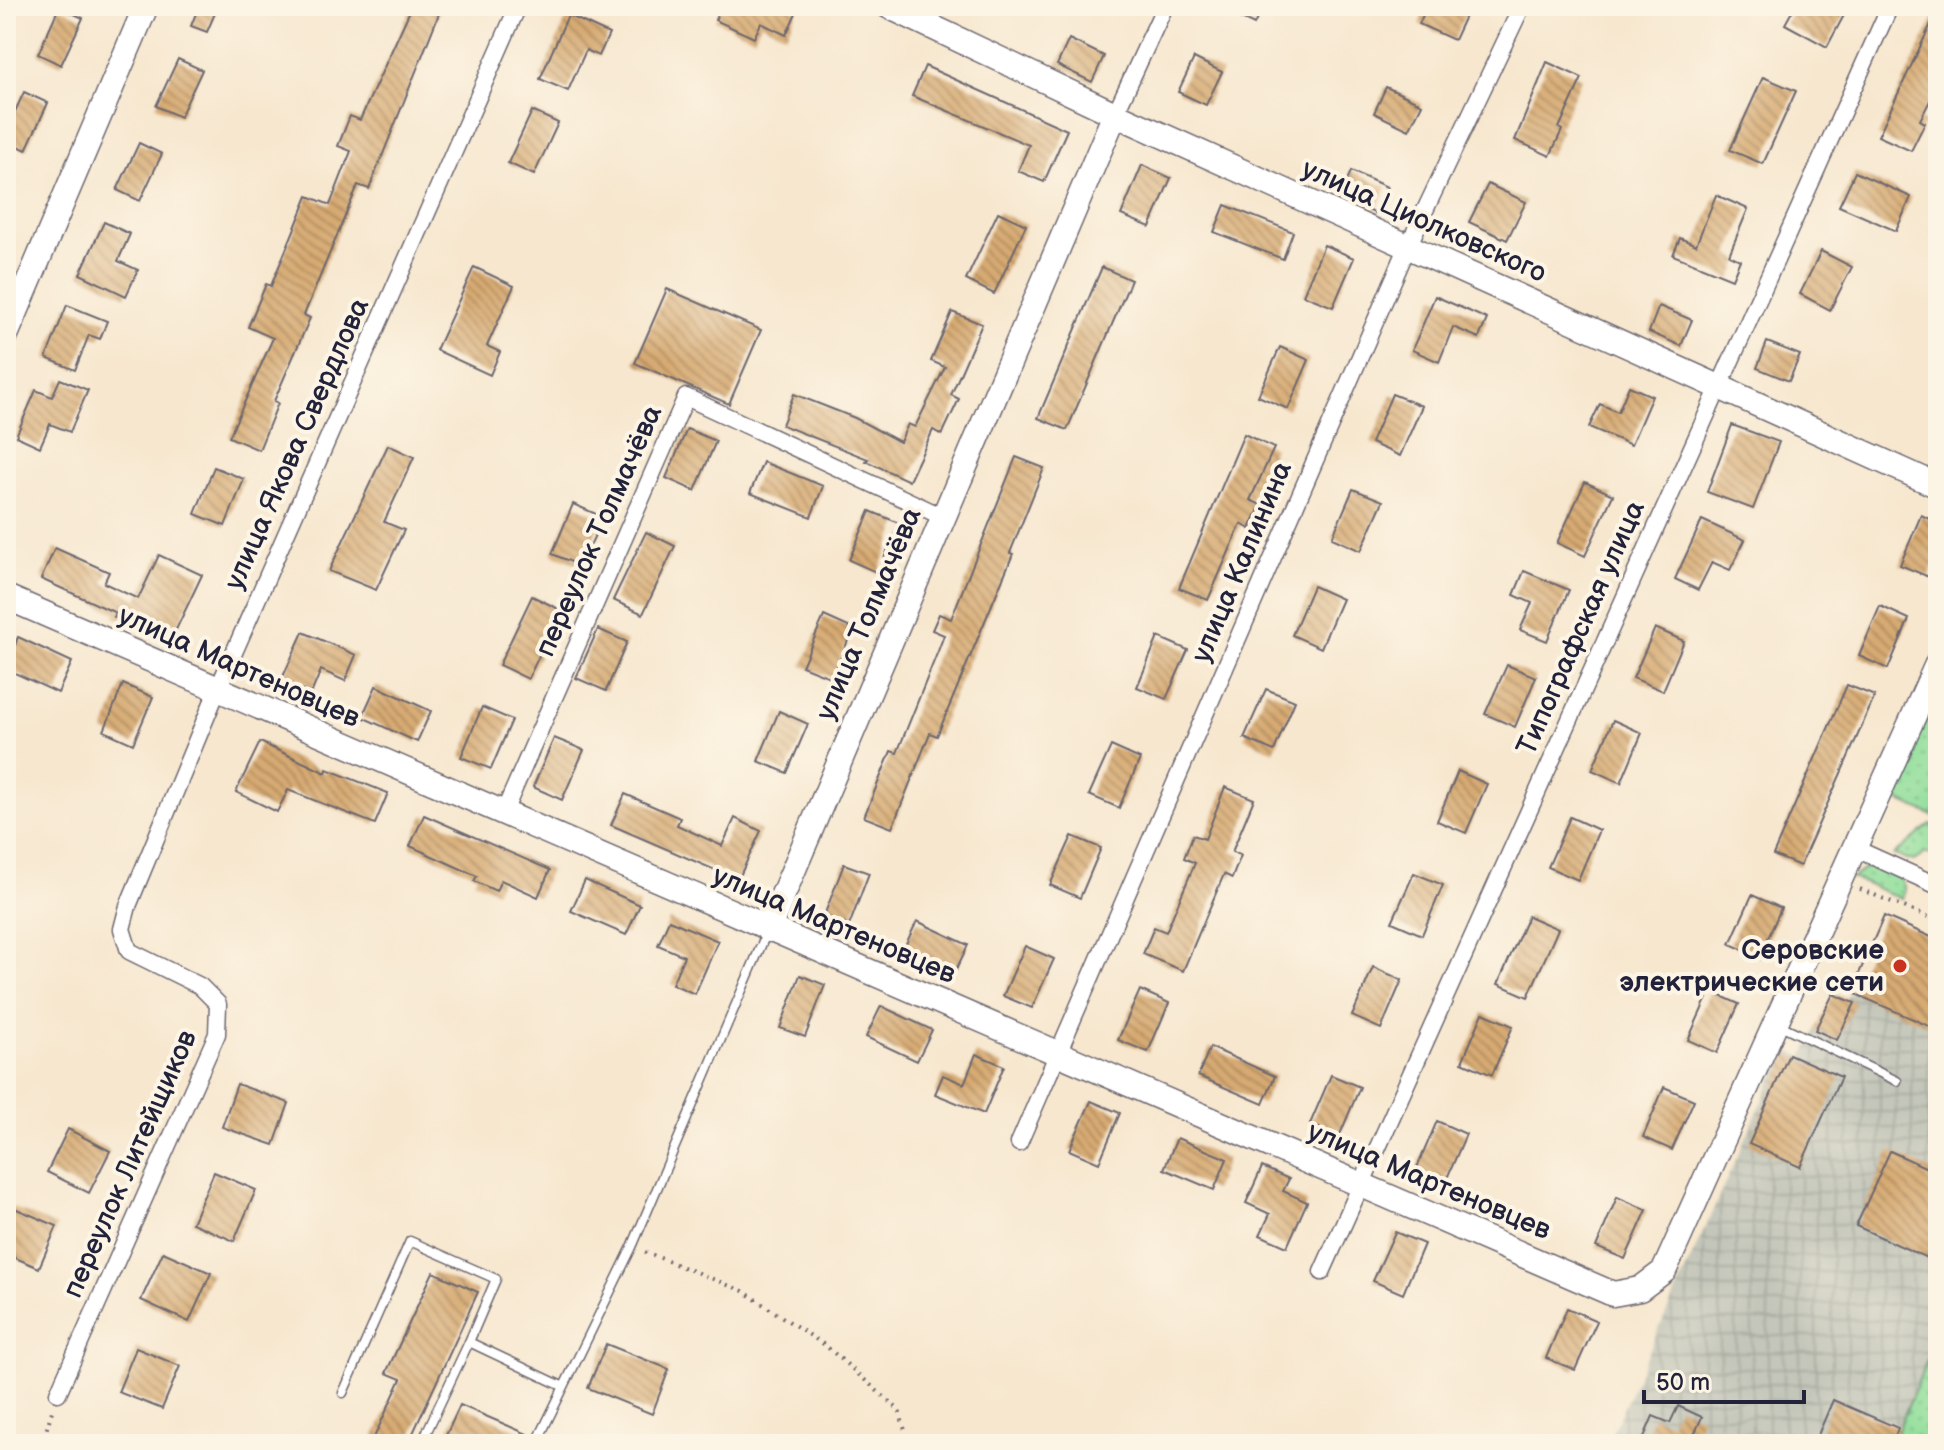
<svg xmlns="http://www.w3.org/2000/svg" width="1944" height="1450" font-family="'Balsamiq Sans',sans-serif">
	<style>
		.industrial { fill: url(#industrial-grid) }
		.grass { fill: url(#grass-dots); stroke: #5a806c; stroke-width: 2 }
		.building { fill: url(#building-back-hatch) }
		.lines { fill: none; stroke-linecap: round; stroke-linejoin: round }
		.lane-casing { stroke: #6d676f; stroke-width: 11 }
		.street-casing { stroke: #6d676f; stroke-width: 19 }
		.secondary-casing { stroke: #6d676f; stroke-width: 27 }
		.path { stroke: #6d676f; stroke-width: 4; stroke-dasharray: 2 6; stroke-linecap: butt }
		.lane { stroke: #fff; stroke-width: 8 }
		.street { stroke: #fff; stroke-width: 16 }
		.secondary { stroke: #fff; stroke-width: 24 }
		.poi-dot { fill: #c8321e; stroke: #fcf5e5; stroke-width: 3 }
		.labels { text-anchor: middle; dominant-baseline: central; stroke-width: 8; stroke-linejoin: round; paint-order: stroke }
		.street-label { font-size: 28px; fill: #22223b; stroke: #fcf5e5 }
		.poi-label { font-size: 28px; font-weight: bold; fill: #22223b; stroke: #fcf5e5; text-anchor: end }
	</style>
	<defs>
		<pattern id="industrial-grid" width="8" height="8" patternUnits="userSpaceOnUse" patternTransform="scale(2)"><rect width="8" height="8" fill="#c3c6b9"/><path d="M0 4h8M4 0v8" fill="none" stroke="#a7aaa0"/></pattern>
		<pattern id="grass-dots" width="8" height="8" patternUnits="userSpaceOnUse" patternTransform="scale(2)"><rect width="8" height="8" fill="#93df9c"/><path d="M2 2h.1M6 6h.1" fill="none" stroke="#7ebf87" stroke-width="1.8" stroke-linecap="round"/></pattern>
		<pattern id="building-back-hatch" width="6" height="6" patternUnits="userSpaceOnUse" patternTransform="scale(2)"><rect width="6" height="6" fill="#d7aa72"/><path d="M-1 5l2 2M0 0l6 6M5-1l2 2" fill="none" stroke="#ae8a5f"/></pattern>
	</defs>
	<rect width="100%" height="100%" fill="#fcf5e5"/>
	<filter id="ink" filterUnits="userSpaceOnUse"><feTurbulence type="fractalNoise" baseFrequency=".0125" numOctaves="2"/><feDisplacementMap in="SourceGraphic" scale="16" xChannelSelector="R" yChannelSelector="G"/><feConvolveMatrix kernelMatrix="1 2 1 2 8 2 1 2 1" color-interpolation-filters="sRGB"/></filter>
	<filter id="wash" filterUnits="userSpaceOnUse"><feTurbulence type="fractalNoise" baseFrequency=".006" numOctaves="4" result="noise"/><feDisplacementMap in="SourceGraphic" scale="32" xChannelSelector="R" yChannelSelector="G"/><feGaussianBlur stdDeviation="1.8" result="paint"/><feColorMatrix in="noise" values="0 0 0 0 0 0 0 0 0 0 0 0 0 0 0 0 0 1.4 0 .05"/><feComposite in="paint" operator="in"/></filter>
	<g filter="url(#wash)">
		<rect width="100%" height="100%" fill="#f7e7cf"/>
		<!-- industrial -->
		<polygon class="industrial" points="1851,992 1938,1030 1938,1173 1890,1151 1938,1263 1938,1334 1898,1426 1834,1400 1814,1444 1607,1444 1786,1049 1803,1057 1833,994 1845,999"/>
		<!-- grass -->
		<g class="grass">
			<polygon points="1938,693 1938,818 1889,796"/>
			<polygon points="1931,824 1938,827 1938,858 1926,853 1914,861 1894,855"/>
			<polygon points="1870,865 1901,879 1905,890 1902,899 1852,878"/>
			<polygon points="1938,1334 1938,1441 1892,1444"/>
		</g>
		<g id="blocks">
			<!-- building -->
			<g class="building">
				<polygon points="199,6 218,6 207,32 191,26"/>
				<polygon points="412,6 442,6 369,189 358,185 304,315 310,318 274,401 278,403 259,450 229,437 273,338 248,327 266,284 271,286 308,196 330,205 351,151 338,146 350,116 360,120"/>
				<polygon points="721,6 787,6 797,11 786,35 761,23 754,38 715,20"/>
				<polygon points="1214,6 1263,6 1254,25"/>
				<polygon points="1427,6 1449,6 1466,14 1454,40 1419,24"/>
				<polygon points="1795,6 1849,6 1827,47 1785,24"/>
				<polygon points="59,7 83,18 61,65 38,54"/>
				<polygon points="1938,9 1938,85 1920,120 1925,123 1911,151 1878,136"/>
				<polygon points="568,15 609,34 599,56 586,50 568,91 540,79"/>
				<polygon points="1069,39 1104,56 1092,82 1057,65"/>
				<polygon points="1194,58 1222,72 1206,105 1178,92"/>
				<polygon points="178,59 202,70 180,117 156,106"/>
				<polygon points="1547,62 1582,78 1559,128 1562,130 1550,156 1515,140"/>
				<polygon points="925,66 1067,130 1044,182 1018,171 1029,145 912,96"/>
				<polygon points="1763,77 1796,91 1763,164 1730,150"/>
				<polygon points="1386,87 1422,104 1409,130 1374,113"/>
				<polygon points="24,92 48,103 26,150 6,140 6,131"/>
				<polygon points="532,111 558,123 534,175 508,163"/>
				<polygon points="139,143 162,154 140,201 117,190"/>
				<polygon points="1142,165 1171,178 1150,227 1121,215"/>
				<polygon points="1351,171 1387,187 1374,213 1340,197"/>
				<polygon points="1855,172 1911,197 1896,231 1839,206"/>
				<polygon points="1488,184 1526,202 1507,240 1469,222"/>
				<polygon points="1716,195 1748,209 1729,255 1740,260 1732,279 1673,255 1680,238 1696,245"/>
				<polygon points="1225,205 1293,232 1283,259 1214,232"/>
				<polygon points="998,212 1026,225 994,294 966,280"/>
				<polygon points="104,222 130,234 118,261 138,270 126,296 80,274"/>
				<polygon points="1324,245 1354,258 1333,307 1303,295"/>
				<polygon points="1821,251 1852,267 1830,310 1800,294"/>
				<polygon points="474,267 514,286 487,346 500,352 490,375 436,350"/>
				<polygon points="1102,267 1131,280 1067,430 1038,418"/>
				<polygon points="667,289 761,330 729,404 635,363"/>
				<polygon points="1435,296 1487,319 1479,338 1453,327 1439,362 1412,350"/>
				<polygon points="67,305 107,321 100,339 89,335 75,370 46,358"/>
				<polygon points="1659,306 1692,320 1681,346 1649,332"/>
				<polygon points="952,312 982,324 951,395 959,399 942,435 933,430 909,481 866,461 868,459 782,425 794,394 855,418 900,442 908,424 915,427 945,367 931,361"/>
				<polygon points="1767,342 1800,355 1789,381 1757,368"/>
				<polygon points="1280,347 1309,360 1288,409 1258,396"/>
				<polygon points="60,379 88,390 70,432 50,424 40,447 16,436 36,390 52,397"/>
				<polygon points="1629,386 1652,396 1631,445 1589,427 1600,404 1618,412"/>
				<polygon points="1392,394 1422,406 1400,456 1371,443"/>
				<polygon points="1732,425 1779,442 1753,509 1707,492"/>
				<polygon points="687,429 716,441 695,491 666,478"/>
				<polygon points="1244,434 1274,448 1250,500 1261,505 1250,529 1241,524 1208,600 1179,588"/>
				<polygon points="388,445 414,457 384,522 404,530 376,590 329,571"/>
				<polygon points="1016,457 1044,468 1010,553 1013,554 937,736 930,733 892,828 864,817 891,751 897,753 938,651 944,635 932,630 939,614 951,619"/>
				<polygon points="763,462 823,486 811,517 750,493"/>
				<polygon points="214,467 244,479 225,526 195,514"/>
				<polygon points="1585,482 1613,495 1585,556 1557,543"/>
				<polygon points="1353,489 1383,501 1361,551 1332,538"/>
				<polygon points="573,504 603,517 581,566 552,554"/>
				<polygon points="870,511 899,523 878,573 849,560"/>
				<polygon points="1921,515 1938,523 1938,557 1929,577 1900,565"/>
				<polygon points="1702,520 1745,540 1730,570 1712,562 1698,590 1675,579"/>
				<polygon points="646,532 675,546 643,614 613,600"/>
				<polygon points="55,548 109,572 104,583 138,599 159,555 202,575 174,634 137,616 132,626 114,617 116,613 41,579"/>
				<polygon points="1524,571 1569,590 1547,641 1520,630 1532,603 1514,595"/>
				<polygon points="1313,586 1342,599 1321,648 1292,635"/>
				<polygon points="532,596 561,610 528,679 499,665"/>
				<polygon points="1880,606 1909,619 1888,669 1859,656"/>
				<polygon points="824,616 853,629 832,678 802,666"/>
				<polygon points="1655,628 1684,641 1663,691 1633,678"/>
				<polygon points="598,629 627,642 606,691 576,678"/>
				<polygon points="303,632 356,655 345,681 321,670 311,694 281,681"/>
				<polygon points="18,637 72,662 58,693 6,669"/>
				<polygon points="1158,637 1188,650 1166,699 1137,687"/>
				<polygon points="1507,665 1536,677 1515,727 1485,714"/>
				<polygon points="123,684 153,697 133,744 104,731"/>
				<polygon points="1847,685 1875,696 1800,866 1773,855"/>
				<polygon points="376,686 431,711 417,742 362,717"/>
				<polygon points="1266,689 1295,701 1274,751 1244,738"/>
				<polygon points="482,707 512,720 491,769 461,757"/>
				<polygon points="779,711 808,724 787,773 758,761"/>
				<polygon points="1613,720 1642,733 1621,783 1592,770"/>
				<polygon points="554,738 584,750 562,800 533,787"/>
				<polygon points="260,742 326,773 327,769 388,793 375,824 288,790 277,812 236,792"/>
				<polygon points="1111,746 1140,759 1119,808 1089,795"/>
				<polygon points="1458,771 1487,784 1466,833 1437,821"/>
				<polygon points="1225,787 1254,799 1232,852 1241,855 1232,878 1224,874 1183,971 1143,954 1154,927 1166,932 1195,863 1184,858 1193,835 1205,839"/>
				<polygon points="625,794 680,818 677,825 722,846 735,818 761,831 738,880 611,825"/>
				<polygon points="424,815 550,870 538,897 501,880 496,891 474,881 477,876 410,846"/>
				<polygon points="1570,817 1599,830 1578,880 1548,867"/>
				<polygon points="1072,836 1101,848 1080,898 1050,885"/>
				<polygon points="844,864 869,873 849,926 824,916"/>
				<polygon points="1414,873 1443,885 1422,935 1392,922"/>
				<polygon points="585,880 640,905 626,935 571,911"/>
				<polygon points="1752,895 1781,908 1760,957 1730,944"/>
				<polygon points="1528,916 1558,929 1528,997 1498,984"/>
				<polygon points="1884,916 1938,940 1938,1030 1851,992"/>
				<polygon points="669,920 718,941 695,994 672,984 684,956 658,945"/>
				<polygon points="917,921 968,945 953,976 902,952"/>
				<polygon points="1025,946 1054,959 1032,1008 1003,996"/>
				<polygon points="1373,967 1402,980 1381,1029 1352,1016"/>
				<polygon points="800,975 825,985 805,1037 780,1028"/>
				<polygon points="1140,990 1169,1003 1148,1052 1118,1040"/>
				<polygon points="1710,991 1739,1004 1717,1053 1688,1040"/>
				<polygon points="1833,994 1855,1003 1837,1040 1815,1030"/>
				<polygon points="881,1006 932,1030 917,1061 866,1037"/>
				<polygon points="1483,1013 1513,1026 1492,1075 1462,1062"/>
				<polygon points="1210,1047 1275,1076 1263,1104 1198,1076"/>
				<polygon points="976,1054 1004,1066 984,1114 935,1094 943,1075 964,1084"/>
				<polygon points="1789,1054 1841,1077 1800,1167 1749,1144"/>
				<polygon points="1331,1075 1360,1087 1339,1137 1310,1124"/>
				<polygon points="237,1084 289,1103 274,1145 222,1127"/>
				<polygon points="1664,1087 1694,1100 1672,1150 1643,1137"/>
				<polygon points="1091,1101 1120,1113 1099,1163 1069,1150"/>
				<polygon points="1437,1121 1466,1134 1445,1183 1416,1170"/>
				<polygon points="68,1129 110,1151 89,1193 47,1172"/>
				<polygon points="1177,1138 1227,1159 1214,1190 1164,1169"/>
				<polygon points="1890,1151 1938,1173 1938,1263 1856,1226"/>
				<polygon points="1262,1167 1289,1179 1283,1191 1307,1202 1287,1247 1260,1235 1270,1214 1246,1203"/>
				<polygon points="214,1172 256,1190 234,1241 192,1223"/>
				<polygon points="1617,1197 1647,1210 1625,1259 1596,1247"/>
				<polygon points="12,1207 57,1226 39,1268 6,1254 6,1221"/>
				<polygon points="1395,1232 1424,1244 1403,1294 1373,1281"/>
				<polygon points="163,1252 211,1273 189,1322 141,1300"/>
				<polygon points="433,1272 478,1292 408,1444 371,1444 401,1379 386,1373"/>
				<polygon points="1567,1308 1597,1321 1575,1370 1546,1358"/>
				<polygon points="606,1344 669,1369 652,1414 588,1388"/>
				<polygon points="136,1348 180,1366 162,1409 118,1392"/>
				<polygon points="1833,1400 1898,1428 1892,1444 1814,1444"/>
				<polygon points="460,1405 532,1436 529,1444 442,1444"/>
				<polygon points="1678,1406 1702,1417 1690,1444 1641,1444 1653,1416 1670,1423"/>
			</g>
		</g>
	</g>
	<g filter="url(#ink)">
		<use href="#blocks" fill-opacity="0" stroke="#6d676f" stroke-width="2"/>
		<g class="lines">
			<!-- lane casing -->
			<g class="lane-casing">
				<g id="lane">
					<polyline points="1776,1023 1897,1081"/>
					<polyline points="343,1393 410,1241 496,1279 469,1342"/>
					<polyline points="421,1444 469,1342 562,1386"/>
					<polyline points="536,1444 632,1247 766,934"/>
				</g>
			</g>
			<!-- street casing -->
			<g class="street-casing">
				<g id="street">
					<polyline points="1115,114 1165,6"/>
					<polyline points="503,814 686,397 943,517"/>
					<polyline points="1854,848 1938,886"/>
					<polyline points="1019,1143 1408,246 1522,6"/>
					<polyline points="1322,1272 1890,6"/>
					<polyline points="58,1393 217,1034 218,1004 200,986 129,951 122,929 128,906 217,691 518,6"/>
				</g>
			</g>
			<!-- secondary casing -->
			<g class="secondary-casing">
				<g id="secondary">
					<polyline points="888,6 1115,114 1938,486"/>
					<polyline points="6,335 146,6"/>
					<polyline points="6,597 1613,1294 1640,1289 1664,1271 1938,662"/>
					<polyline points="768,930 1115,114"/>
				</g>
			</g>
			<!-- path -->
			<g class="path">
				<polyline points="1860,889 1938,921"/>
				<polyline points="645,1252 743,1291 826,1346 899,1410 909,1444"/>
				<polyline points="42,1444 52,1411"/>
			</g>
			<!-- lane -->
			<use href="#lane" class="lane"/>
			<!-- street -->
			<use href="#street" class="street"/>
			<!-- secondary -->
			<use href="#secondary" class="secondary"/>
		</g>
	</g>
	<!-- markers -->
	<circle class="poi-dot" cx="1900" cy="966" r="8"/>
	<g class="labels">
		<!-- street labels -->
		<g class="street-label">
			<text transform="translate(1424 221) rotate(24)">улица Циолковского</text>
			<text transform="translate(297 444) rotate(-66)">улица Якова Свердлова</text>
			<text transform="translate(599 531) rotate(-66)">переулок Толмачёва</text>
			<text transform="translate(1242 562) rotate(-67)">улица Калинина</text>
			<text transform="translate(869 614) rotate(-67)">улица Толмачёва</text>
			<text transform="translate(1581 628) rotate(-66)">Типографская улица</text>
			<text transform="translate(239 667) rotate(24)">улица Мартеновцев</text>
			<text transform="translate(834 925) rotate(23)">улица Мартеновцев</text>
			<text transform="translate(130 1164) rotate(-66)">переулок Литейщиков</text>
			<text transform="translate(1429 1181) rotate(23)">улица Мартеновцев</text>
		</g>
		<!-- poi labels -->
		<g class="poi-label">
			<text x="1884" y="950">Серовские<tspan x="1884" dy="32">электрические сети</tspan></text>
		</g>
	</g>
	<!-- margin -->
	<rect width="1944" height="1450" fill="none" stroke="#fcf5e5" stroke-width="32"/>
	<!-- scale -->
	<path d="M1644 1390v12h160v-12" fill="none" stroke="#22223b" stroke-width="4"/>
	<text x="1656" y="1390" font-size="24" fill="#22223b" stroke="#fcf5e5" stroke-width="6" paint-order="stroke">50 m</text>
</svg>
